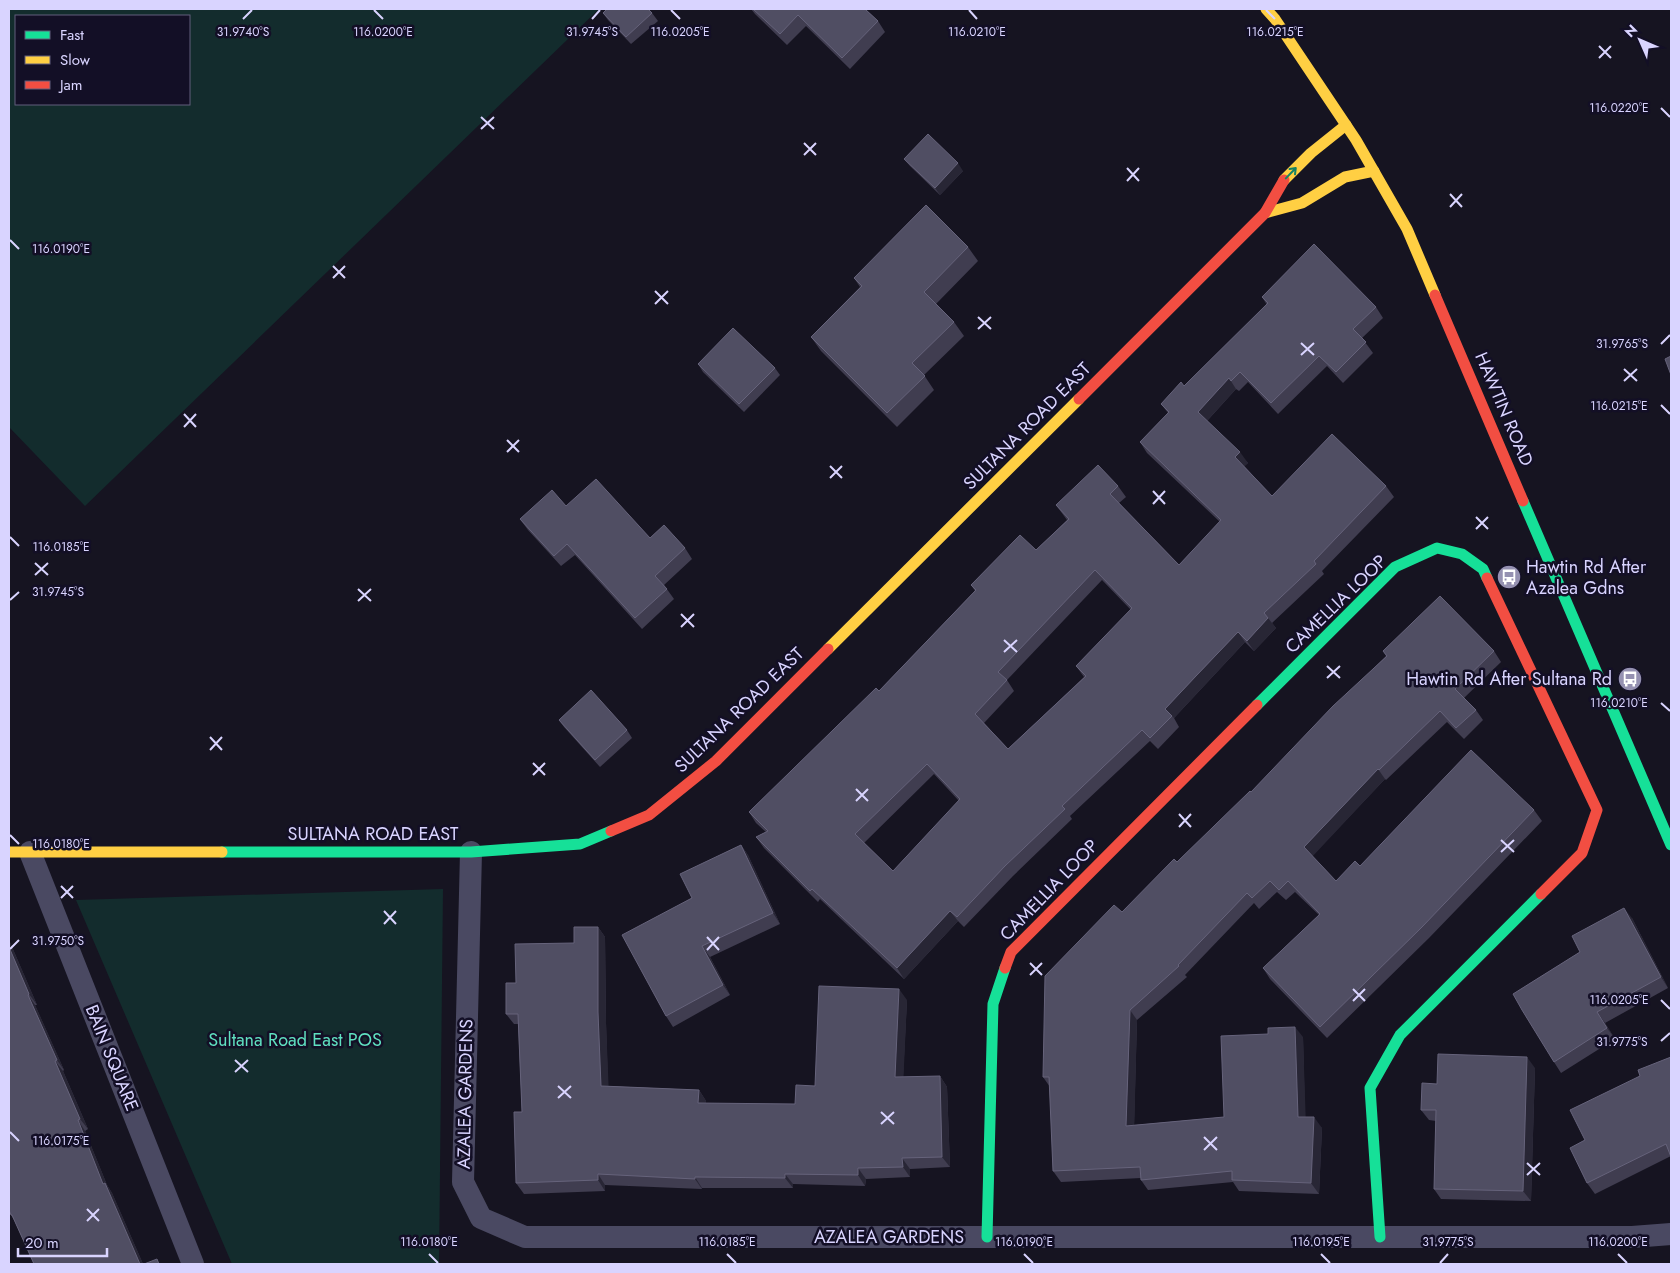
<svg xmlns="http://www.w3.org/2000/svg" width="1680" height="1273" font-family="Jost,sans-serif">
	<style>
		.green { fill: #132c2d; fill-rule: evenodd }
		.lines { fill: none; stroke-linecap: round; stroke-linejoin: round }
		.street { stroke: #4a4962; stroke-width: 22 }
		.fast { stroke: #16e098; stroke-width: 11 }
		.slow { stroke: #ffcf43; stroke-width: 11 }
		.jam { stroke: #f24e42; stroke-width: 11 }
		.wall { fill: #403d50; fill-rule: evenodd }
		.shaded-wall { fill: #282635 }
		.building { fill: #504e63; stroke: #66637b; fill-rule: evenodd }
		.oneway { stroke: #158265 }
		.ticks { fill: none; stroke: #d9d4ff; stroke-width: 2 }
		.labels { text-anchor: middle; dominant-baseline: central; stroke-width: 5; stroke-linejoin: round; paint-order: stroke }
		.street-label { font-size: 18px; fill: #d9d4ff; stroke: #130f26 }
		.poi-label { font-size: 18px; fill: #d9d4ff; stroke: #130f26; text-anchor: start }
		.park-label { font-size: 18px; fill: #5fe0c0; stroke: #130f26 }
		.ticks-label { font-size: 12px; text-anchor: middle; fill: #d9d4ff; stroke: #130f26; stroke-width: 5; stroke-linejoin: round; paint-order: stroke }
	</style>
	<rect width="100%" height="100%" fill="#161421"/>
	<!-- green -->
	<g class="green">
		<path d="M9 9H599L85 506 9 427ZM16 16H189V104H16Z"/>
		<polygon points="443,889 439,1264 232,1264 76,900"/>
	</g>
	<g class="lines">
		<!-- street -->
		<g class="street">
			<polyline points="30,852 193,1264"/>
			<polyline points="471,852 463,1182 481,1218 525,1237 1632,1237 1671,1234"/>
		</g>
		<!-- fast -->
		<g class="fast">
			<polyline points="1523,501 1671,845"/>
			<polyline points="1257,705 1395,567 1437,548 1462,554 1483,569 1487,578"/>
			<polyline points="222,852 471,852 580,844 611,831"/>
			<polyline points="987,1237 993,1004 1005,968"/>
			<polyline points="1380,1237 1370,1088 1400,1035 1541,894"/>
		</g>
		<!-- slow -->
		<g class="slow">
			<polyline points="1266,9 1275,19 1356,140 1407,229 1435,295"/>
			<polyline points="1284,180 1311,153 1346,125"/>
			<polyline points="1265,213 1302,203 1345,177 1374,171"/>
			<polyline points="828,649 1079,399"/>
			<polyline points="9,852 222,852"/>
		</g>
		<!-- jam -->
		<g class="jam">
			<polyline points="1435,295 1523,501"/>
			<polyline points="1079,399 1265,213 1284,180"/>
			<polyline points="1487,578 1597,810 1582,853 1541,894"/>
			<polyline points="611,831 649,815 716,761 828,649"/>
			<polyline points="1005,968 1011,952 1257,705"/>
		</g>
	</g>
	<!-- wall -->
	<g class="wall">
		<polygon points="751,9 865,9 878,21 885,32 850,69 806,26 787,45 755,14"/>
		<polygon points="603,13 652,13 658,21 631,44 608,20"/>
		<polygon points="904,159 963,171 940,195 910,166"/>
		<polygon points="968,247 978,261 936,304 954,322 964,336 924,375 934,390 897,427 821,351 811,337 860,287 854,278"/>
		<path d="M1262 297 1376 307 1383 318 1362 338 1373 353 1343 383 1327 366 1278 414 1248 382 1239 391 1236 389 1207 421 1248 463 1244 466 1272 496 1386 486 1394 497 1322 571 1324 574 1272 623 1276 628 1254 651 1245 642 1174 718 1179 727 1158 749 1150 741 1070 816 1072 819 1013 876 964 927 958 921 904 979 820 899 818 902 764 848 756 837 766 832 756 823 749 812 879 691 975 591 971 585 1036 550 1067 520 1056 505 1118 486 1126 497 1119 503 1179 565 1220 522 1147 453 1140 442 1168 413 1161 404 1184 386 1267 305ZM1102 580 1131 610 1076 666 1084 677 1008 749 984 723 1014 691 1007 680ZM934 774 959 801 893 871 864 843Z"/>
		<polygon points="698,364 775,368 780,375 744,412 703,372"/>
		<polygon points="566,506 650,538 685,548 692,559 664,585 674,599 642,629 575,555 561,566 528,530 520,519"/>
		<polygon points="1383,651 1494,651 1501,662 1464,698 1476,710 1483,720 1464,739 1447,722 1386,780 1385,779 1312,856 1336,881 1360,866 1534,810 1542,821 1429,938 1327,1038 1270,979 1263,968 1319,915 1295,892 1286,900 1277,892 1259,909 1254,903 1185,975 1187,977 1137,1020 1134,1125 1224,1117 1303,1037 1305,1117 1322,1128 1319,1194 1239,1191 1233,1182 1148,1190 1141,1180 1141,1178 1061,1182 1053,1171 1050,1087 1043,1077 1122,912 1177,862 1251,792 1386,656"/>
		<polygon points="559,720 627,730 632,738 600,767 564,727"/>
		<polygon points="741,845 748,855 780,924 710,957 730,995 673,1027 666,1016 692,898"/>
		<polygon points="1632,918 1668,988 1605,1023 1615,1039 1561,1073 1554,1062 1580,952"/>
		<polygon points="598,927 605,937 606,1023 608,1086 699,1090 706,1101 706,1103 795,1104 907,1000 903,1077 940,1076 947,1087 950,1167 910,1169 910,1177 866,1179 865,1186 793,1184 793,1188 702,1188 702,1189 605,1185 605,1191 524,1194 516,1183 522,1112 518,1024 514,1024 506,1014 516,983"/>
		<polygon points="9,940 37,1005 35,1005 64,1070 63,1071 88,1129 85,1131 107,1185 112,1193 143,1264 34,1264 15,1222 11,1215"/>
		<polygon points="1535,1068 1531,1201 1441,1199 1434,1189 1436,1121 1429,1120 1421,1110 1437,1084"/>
		<polygon points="1640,1076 1671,1156 1595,1194 1587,1183 1585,1140"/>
	</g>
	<!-- shaded-wall -->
	<g class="shaded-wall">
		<polygon points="958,163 963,171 940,195 935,188"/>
		<polygon points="1229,378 1236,389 1205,423 1198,412"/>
		<polygon points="1240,452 1248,463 1243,468 1235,457"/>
		<polygon points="1268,618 1276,628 1254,651 1247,641"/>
		<polygon points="1238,632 1245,642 1174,718 1165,709"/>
		<polygon points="1378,769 1385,779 1311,858 1304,847"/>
		<polygon points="741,845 748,855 780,924 773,913"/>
		<polygon points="1624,908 1632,918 1668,988 1661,977"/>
		<polygon points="950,911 958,921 904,979 897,968"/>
		<polygon points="598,927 605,937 606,1023 609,1096 601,1086 598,1012"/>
		<polygon points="9,940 37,1005 29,994 9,947"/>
		<polygon points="702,946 710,957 730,995 723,985"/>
		<polygon points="899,989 907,1000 903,1088 895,1077"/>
		<polygon points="28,995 35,1005 64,1070 57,1060"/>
		<polygon points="1130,1010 1137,1020 1134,1136 1126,1126"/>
		<polygon points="1597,1012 1605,1023 1615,1039 1607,1028"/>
		<polygon points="1295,1027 1303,1037 1306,1127 1298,1117"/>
		<polygon points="1527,1057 1535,1068 1531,1201 1523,1191"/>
		<polygon points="55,1061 63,1071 88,1129 80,1119"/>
		<polygon points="940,1076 947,1087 950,1167 942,1157"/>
		<polygon points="699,1090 706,1101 706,1114 698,1103"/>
		<polygon points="1314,1117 1322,1128 1319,1194 1311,1183"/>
		<polygon points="78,1120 85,1131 107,1185 112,1193 143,1264 140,1264 103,1184"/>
		<polygon points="902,1158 910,1169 910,1177 903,1167"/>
		<polygon points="858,1168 866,1179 865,1186 858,1175"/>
		<polygon points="598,1174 605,1185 605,1191 598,1180"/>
		<polygon points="785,1174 793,1184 793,1188 785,1178"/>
		<polygon points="695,1177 702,1188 702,1189 695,1179"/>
	</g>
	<!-- building -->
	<g class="building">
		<polygon points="607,9 648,9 652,13 626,37 603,13"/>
		<polygon points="753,9 865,9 878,21 842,58 798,15 780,34"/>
		<polygon points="928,134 958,163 935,188 904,159"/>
		<polygon points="926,205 968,247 924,292 954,322 912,363 925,376 887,413 811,337 862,286 854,278"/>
		<path d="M1314 244 1376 307 1353 329 1366 342 1336 372 1319 356 1271 403 1240 372 1231 381 1229 378 1198 412 1240 452 1235 457 1272 496 1332 434 1386 486 1314 561 1316 564 1264 613 1268 618 1247 641 1238 632 1196 676 1165 709 1172 716 1150 738 1142 730 1062 806 1065 809 1005 866 957 917 950 911 897 968 812 889 810 891 756 837 768 831 749 812 876 688 879 691 976 590 971 585 1020 535 1036 550 1069 519 1056 505 1098 465 1118 486 1110 494 1179 565 1221 520 1140 442 1169 412 1161 404 1181 382 1184 386 1268 303 1262 297ZM1095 570 1132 608 1076 666 1086 676 1008 749 975 714 1007 680 998 672ZM927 764 960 799 893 871 855 834Z"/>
		<polygon points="733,328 775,368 739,404 698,364"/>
		<polygon points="1671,356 1671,375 1665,359"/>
		<polygon points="596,479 650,538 664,525 685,548 655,576 667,589 635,618 567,544 554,556 520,519 552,490 566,506"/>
		<polygon points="1440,596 1494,651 1455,689 1476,710 1456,728 1440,711 1379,770 1378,769 1304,847 1336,881 1355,861 1360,866 1471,750 1534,810 1422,927 1320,1027 1263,968 1320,914 1288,881 1279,890 1270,881 1252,898 1247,893 1178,965 1179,966 1130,1010 1126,1126 1224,1117 1221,1036 1268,1034 1268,1028 1295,1027 1298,1117 1314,1117 1311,1183 1232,1180 1232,1171 1141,1180 1140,1167 1053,1171 1049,1077 1043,1077 1045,976 1114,905 1122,912 1174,859 1177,862 1250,791 1251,792 1333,706 1387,656 1383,651"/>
		<polygon points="591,690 627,730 595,760 559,720"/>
		<polygon points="741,845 773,913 702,946 723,985 666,1016 622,935 692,898 680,874"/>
		<polygon points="1624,908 1661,977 1597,1012 1607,1028 1554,1062 1522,1010 1513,994 1580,952 1572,936"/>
		<polygon points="574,927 598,927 598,1012 601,1086 699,1090 698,1103 795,1104 796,1085 815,1086 819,986 899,989 895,1077 940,1076 942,1157 902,1158 903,1167 858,1168 858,1175 785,1174 785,1178 695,1177 695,1179 598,1174 598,1180 516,1183 514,1112 522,1112 518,1014 506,1014 506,983 516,983 515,944 574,943"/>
		<polygon points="9,947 29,994 28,995 57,1060 55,1061 80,1119 78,1120 103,1184 105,1183 140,1264 34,1264 12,1215 11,1215 9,1210"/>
		<polygon points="1438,1054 1527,1057 1523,1191 1434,1189 1436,1110 1421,1110 1422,1083 1437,1084"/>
		<polygon points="1671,1057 1671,1157 1666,1144 1587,1183 1570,1148 1585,1140 1570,1110 1640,1076 1638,1070"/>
		<polygon points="157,1259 159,1264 144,1264"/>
	</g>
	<!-- one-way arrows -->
	<defs><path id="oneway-shaft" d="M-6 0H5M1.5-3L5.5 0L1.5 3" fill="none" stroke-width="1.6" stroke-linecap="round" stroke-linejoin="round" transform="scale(1.25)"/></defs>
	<use class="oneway" href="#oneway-shaft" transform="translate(1291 173) rotate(-46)"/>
	<!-- ticks -->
	<path class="ticks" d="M374 10 383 19M671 10 680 19M969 10 977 19M1266 10 1275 19M243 19 252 10M592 19 600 10M1599 46 1611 58M1599 58 1611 46M1661 108 1670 117M481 117 494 129M481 129 494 117M804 143 816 155M804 155 816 143M1127 168 1139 181M1127 181 1139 168M1450 194 1462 207M1450 207 1462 194M10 240 19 249M333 266 345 278M333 278 345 266M655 291 668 304M655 304 668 291M978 317 991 329M978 329 991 317M1301 343 1314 355M1661 344 1670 335M1301 355 1314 343M1624 369 1637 381M1624 381 1637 369M1661 405 1670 414M184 414 196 427M184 427 196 414M507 440 519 452M507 452 519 440M830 466 842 478M830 478 842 466M1153 491 1165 504M1153 504 1165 491M1476 517 1488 529M1476 529 1488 517M10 537 19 546M35 563 48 575M35 575 48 563M358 589 371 601M10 600 19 592M358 601 371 589M681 614 694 627M681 627 694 614M1004 640 1017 652M1004 652 1017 640M1327 666 1340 678M1327 678 1340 666M1661 703 1670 711M210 737 222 750M210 750 222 737M533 763 545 775M533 775 545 763M856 789 868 801M856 801 868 789M1179 814 1191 827M1179 827 1191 814M10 835 19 844M1501 840 1514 852M1501 852 1514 840M61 886 73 898M61 898 73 886M384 911 396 924M384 924 396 911M707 937 719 950M10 949 19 940M707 950 719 937M1030 963 1042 975M1030 975 1042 963M1353 989 1365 1001M1661 1000 1670 1009M1353 1001 1365 989M1661 1041 1670 1033M235 1060 248 1072M235 1072 248 1060M558 1086 571 1098M558 1098 571 1086M881 1112 894 1124M881 1124 894 1112M10 1132 19 1141M1204 1137 1217 1150M1204 1150 1217 1137M1527 1163 1540 1175M1527 1175 1540 1163M87 1209 99 1221M87 1221 99 1209M429 1254 438 1263M727 1254 736 1263M1024 1254 1033 1263M1321 1254 1330 1263M1618 1254 1627 1263M1440 1263 1448 1254"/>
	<!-- icons -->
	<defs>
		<g id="bus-disc" transform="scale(1.25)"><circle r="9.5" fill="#9591b1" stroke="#130f26"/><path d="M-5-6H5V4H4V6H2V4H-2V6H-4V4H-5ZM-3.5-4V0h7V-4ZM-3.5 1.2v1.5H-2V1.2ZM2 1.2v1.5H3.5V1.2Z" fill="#fff"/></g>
	</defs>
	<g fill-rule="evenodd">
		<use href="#bus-disc" x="1509" y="577"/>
		<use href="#bus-disc" x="1630" y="679"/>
	</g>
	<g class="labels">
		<!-- street labels -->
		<g class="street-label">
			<text transform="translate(1504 409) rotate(67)">HAWTIN ROAD</text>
			<text transform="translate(1027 426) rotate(-45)">SULTANA ROAD EAST</text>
			<text transform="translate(1336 604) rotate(-44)">CAMELLIA LOOP</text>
			<text transform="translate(739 710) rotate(-44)">SULTANA ROAD EAST</text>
			<text x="373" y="834">SULTANA ROAD EAST</text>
			<text transform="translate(1049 890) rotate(-46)">CAMELLIA LOOP</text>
			<text transform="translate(112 1058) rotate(68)">BAIN SQUARE</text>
			<text transform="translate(465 1094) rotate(-89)">AZALEA GARDENS</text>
			<text x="889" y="1237">AZALEA GARDENS</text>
		</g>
		<!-- poi labels -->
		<g class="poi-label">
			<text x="1526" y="567">Hawtin Rd After<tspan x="1526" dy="21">Azalea Gdns</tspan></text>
			<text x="1612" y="679" text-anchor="end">Hawtin Rd After Sultana Rd</text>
		</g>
		<!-- park labels -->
		<g class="park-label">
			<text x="295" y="1040">Sultana Road East POS</text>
		</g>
	</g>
	<g class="ticks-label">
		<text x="243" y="36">31.9740°S</text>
		<text x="383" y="36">116.0200°E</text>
		<text x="592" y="36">31.9745°S</text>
		<text x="680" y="36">116.0205°E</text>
		<text x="977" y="36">116.0210°E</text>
		<text x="1275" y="36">116.0215°E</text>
		<text x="1619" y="112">116.0220°E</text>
		<text x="61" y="253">116.0190°E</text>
		<text x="1622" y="348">31.9765°S</text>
		<text x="1619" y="410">116.0215°E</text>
		<text x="61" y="551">116.0185°E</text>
		<text x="58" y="596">31.9745°S</text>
		<text x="1619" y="707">116.0210°E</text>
		<text x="61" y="848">116.0180°E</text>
		<text x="58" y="945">31.9750°S</text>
		<text x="1619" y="1004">116.0205°E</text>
		<text x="1622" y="1046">31.9775°S</text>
		<text x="61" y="1145">116.0175°E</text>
		<text x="1448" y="1246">31.9775°S</text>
		<text x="429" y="1246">116.0180°E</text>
		<text x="727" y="1246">116.0185°E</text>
		<text x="1024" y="1246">116.0190°E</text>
		<text x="1321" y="1246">116.0195°E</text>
		<text x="1618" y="1246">116.0200°E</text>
	</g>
	<!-- border -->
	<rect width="1680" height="1273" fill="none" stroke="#d9d4ff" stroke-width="20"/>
	<!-- legend -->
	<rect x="15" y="15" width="175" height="90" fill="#130f26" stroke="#625e7d"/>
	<rect x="25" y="31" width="25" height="8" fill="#16e098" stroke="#625e7d"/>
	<text x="60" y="40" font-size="15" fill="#d9d4ff">Fast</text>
	<rect x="25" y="56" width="25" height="8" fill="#ffcf43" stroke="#625e7d"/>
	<text x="60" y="65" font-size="15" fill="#d9d4ff">Slow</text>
	<rect x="25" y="81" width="25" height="8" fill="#f24e42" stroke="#625e7d"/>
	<text x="60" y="90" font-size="15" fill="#d9d4ff">Jam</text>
	<!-- north arrow -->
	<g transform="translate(1640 40) rotate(315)" stroke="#130f26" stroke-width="4" paint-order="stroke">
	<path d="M0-4L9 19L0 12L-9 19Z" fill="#d9d4ff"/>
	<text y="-8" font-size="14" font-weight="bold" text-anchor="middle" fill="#d9d4ff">N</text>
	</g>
	<!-- scale -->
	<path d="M18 1248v8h89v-8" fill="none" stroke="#d9d4ff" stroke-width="2.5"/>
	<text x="25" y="1248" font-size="15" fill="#d9d4ff" stroke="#130f26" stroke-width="4" paint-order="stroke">20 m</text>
</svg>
